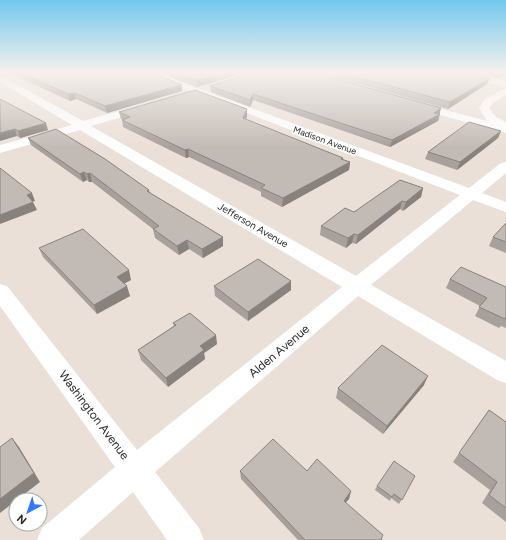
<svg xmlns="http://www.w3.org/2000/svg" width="506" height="540" font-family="Figtree,sans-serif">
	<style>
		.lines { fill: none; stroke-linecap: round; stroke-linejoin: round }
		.minor { fill: #fff; fill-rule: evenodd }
		.wall { fill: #a7a09c }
		.shaded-wall { fill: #88827f }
		.building { fill: #c2bab5; stroke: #88827f }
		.labels { text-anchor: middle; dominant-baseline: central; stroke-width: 3.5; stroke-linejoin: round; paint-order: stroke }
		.far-street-label { font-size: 9px; fill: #272727; stroke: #fff }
		.street-label { font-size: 10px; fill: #272727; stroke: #fff }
		.near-street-label { font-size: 12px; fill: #272727; stroke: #fff }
	</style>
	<rect width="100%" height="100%" fill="#ebe0d8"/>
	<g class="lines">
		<!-- minor -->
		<g class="minor">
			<polygon points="140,72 153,72 469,188 501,163 506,162 506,173 482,193 506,202 506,212 473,200 371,285 506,361 506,383 497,380 358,296 155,472 199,528 204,540 167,540 133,492 79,540 37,540 42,528 115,467 0,306 0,284 7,286 137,450 342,287 80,130 0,153 0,145 72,125 0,82 0,75 83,121 141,105 149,105 150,107 149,109 91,126 356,276 460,195"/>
			<polygon points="448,72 465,72 506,81 506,87"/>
			<polygon points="506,88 506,95 493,103 489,108 496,117 506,122 506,133 411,107 410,105 415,102 487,121 479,108 485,99"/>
		</g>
	</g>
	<!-- wall -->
	<g class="wall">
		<polygon points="7,72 151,72 182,91 107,113 76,99 70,101"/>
		<polygon points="158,72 247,72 197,87"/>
		<polygon points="316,72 468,72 487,84 448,109"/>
		<polygon points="474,72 506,72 506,74 498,78"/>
		<polygon points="210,86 439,114 440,114 438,121 390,147 253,100 250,107 211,92"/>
		<polygon points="0,99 48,130 20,138 17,136"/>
		<polygon points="119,112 247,116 246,119 350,162 349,170 282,207 261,196 261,192 189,157 186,158 123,127 122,119 121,119"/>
		<polygon points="501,131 498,138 457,170 425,159 428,152"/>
		<polygon points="28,138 149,190 150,193 223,237 223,246 203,258 189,249 179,255 155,238 153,229 92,182 89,182 87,180 83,182 31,145"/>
		<polygon points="423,188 421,197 403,211 400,209 356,244 352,243 346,248 320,235 321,226 354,212"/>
		<polygon points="506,223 506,253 489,246 493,237"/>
		<polygon points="39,248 131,280 124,284 130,296 97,314 43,257"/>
		<polygon points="450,279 506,287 506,328 501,326 499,328 475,316 480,306 446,288"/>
		<polygon points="214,286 291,290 248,321 215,296"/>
		<polygon points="173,323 217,344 204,353 205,359 168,387 141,360 138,350 174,326"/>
		<polygon points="424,385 383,434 336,398 338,388"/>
		<polygon points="489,410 506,422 506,522 482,503 490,490 453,462"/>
		<polygon points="240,471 307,471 351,491 349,499 345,503 382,540 298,540 241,479"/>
		<polygon points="415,476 399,504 391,498 390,501 375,490 377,486"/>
	</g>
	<!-- shaded-wall -->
	<g class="shaded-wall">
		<polygon points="227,72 247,72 197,87 197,81"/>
		<polygon points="501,72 506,72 506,74 498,78"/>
		<polygon points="490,78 487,84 448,109 450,102"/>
		<polygon points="182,85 182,91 107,113 105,106"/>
		<polygon points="75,93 76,99 70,101 68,94"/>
		<polygon points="253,94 253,100 250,107 250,100"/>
		<polygon points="441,108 438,121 390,147 392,140"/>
		<polygon points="247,109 247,116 243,126 243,118"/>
		<polygon points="46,123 48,130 20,138 18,131"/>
		<polygon points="15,129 17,136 0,141 0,133"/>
		<polygon points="501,131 498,138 457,170 460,162"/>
		<polygon points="188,149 189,157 186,158 185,150"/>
		<polygon points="350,162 349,170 282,207 283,198"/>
		<polygon points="84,172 87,180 83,182 80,174"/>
		<polygon points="90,173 92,182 89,182 87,174"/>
		<polygon points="423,188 421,197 403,211 406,202"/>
		<polygon points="32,193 35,201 31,202 27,195"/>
		<polygon points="402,201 400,209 356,244 358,235"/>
		<polygon points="33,202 37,210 0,224 0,215"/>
		<polygon points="354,234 352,243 346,248 348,238"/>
		<polygon points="223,237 223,246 203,258 202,249"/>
		<polygon points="187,240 189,249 179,255 177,246"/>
		<polygon points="129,270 131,280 119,286 117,277"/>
		<polygon points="291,281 291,290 248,321 248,312"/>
		<polygon points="127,286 130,296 97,314 94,305"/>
		<polygon points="216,335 217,344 204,353 205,359 168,387 166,378 200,346"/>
		<polygon points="428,376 424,385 383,434 387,426"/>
		<polygon points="12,438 19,447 40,482 0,513 0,499"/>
		<polygon points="351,491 349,499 341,508 344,501"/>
	</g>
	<!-- building -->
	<g class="building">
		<polygon points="18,72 151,72 182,85 105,106 75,93 68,94"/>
		<polygon points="173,72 227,72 197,81"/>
		<polygon points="254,72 311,72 441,108 434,113 440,114 392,140 253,94 250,100 210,86"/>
		<polygon points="338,72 468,72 490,78 450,102"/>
		<polygon points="195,90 247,109 243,118 343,158 341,159 350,162 283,198 261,188 265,185 188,149 185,150 122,120 130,117 119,112"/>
		<polygon points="0,99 46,123 18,131 15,129 0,133"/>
		<polygon points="469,122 501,131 460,162 428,152"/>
		<polygon points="56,129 105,159 149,190 147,191 223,237 202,249 187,240 177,246 153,229 159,226 90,173 87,174 84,172 80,174 28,138"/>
		<polygon points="0,168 32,193 27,195 33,202 0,215"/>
		<polygon points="400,180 423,188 406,202 402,201 358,235 354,234 348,238 321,226 345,208 354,212"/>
		<polygon points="506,223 506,242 493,237"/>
		<polygon points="83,229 129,270 117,277 127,286 94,305 39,248"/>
		<polygon points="258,259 291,281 248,312 214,286"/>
		<polygon points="461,267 506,287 506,317 505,319 479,307 487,298 450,279"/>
		<polygon points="190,313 216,335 200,346 204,350 166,378 138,350 176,325 173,323"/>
		<polygon points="382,345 428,376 387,426 338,388"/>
		<polygon points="489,410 506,422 506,508 489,495 497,482 459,453"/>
		<polygon points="12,438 34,473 0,499 0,447"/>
		<polygon points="273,439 307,471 317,459 351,491 344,501 383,535 381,539 382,540 305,540 240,471"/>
		<polygon points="394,461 415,476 402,500 394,494 392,497 377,486"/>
	</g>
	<!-- sky -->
	<linearGradient id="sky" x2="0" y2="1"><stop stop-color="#72c8ee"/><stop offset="0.49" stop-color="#f6f1ed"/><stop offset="1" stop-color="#f6f1ed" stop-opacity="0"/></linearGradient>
	<rect width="506" height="148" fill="url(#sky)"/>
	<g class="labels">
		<!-- far-street labels -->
		<g class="far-street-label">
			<text transform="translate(325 140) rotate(20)">Madison Avenue</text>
		</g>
		<!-- street labels -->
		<g class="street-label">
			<text transform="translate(253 225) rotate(30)">Jefferson Avenue</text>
		</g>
		<!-- near-street labels -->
		<g class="near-street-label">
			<text transform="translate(279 351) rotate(-40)">Alden Avenue</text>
			<text transform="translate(94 415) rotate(53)">Washington Avenue</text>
		</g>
	</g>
	<!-- north arrow -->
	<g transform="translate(28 512) rotate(220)"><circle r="19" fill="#ffffff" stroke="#a9a9a9"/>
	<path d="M0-3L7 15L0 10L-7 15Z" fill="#3177ff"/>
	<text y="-6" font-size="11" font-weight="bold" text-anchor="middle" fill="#272727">N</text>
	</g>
</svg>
